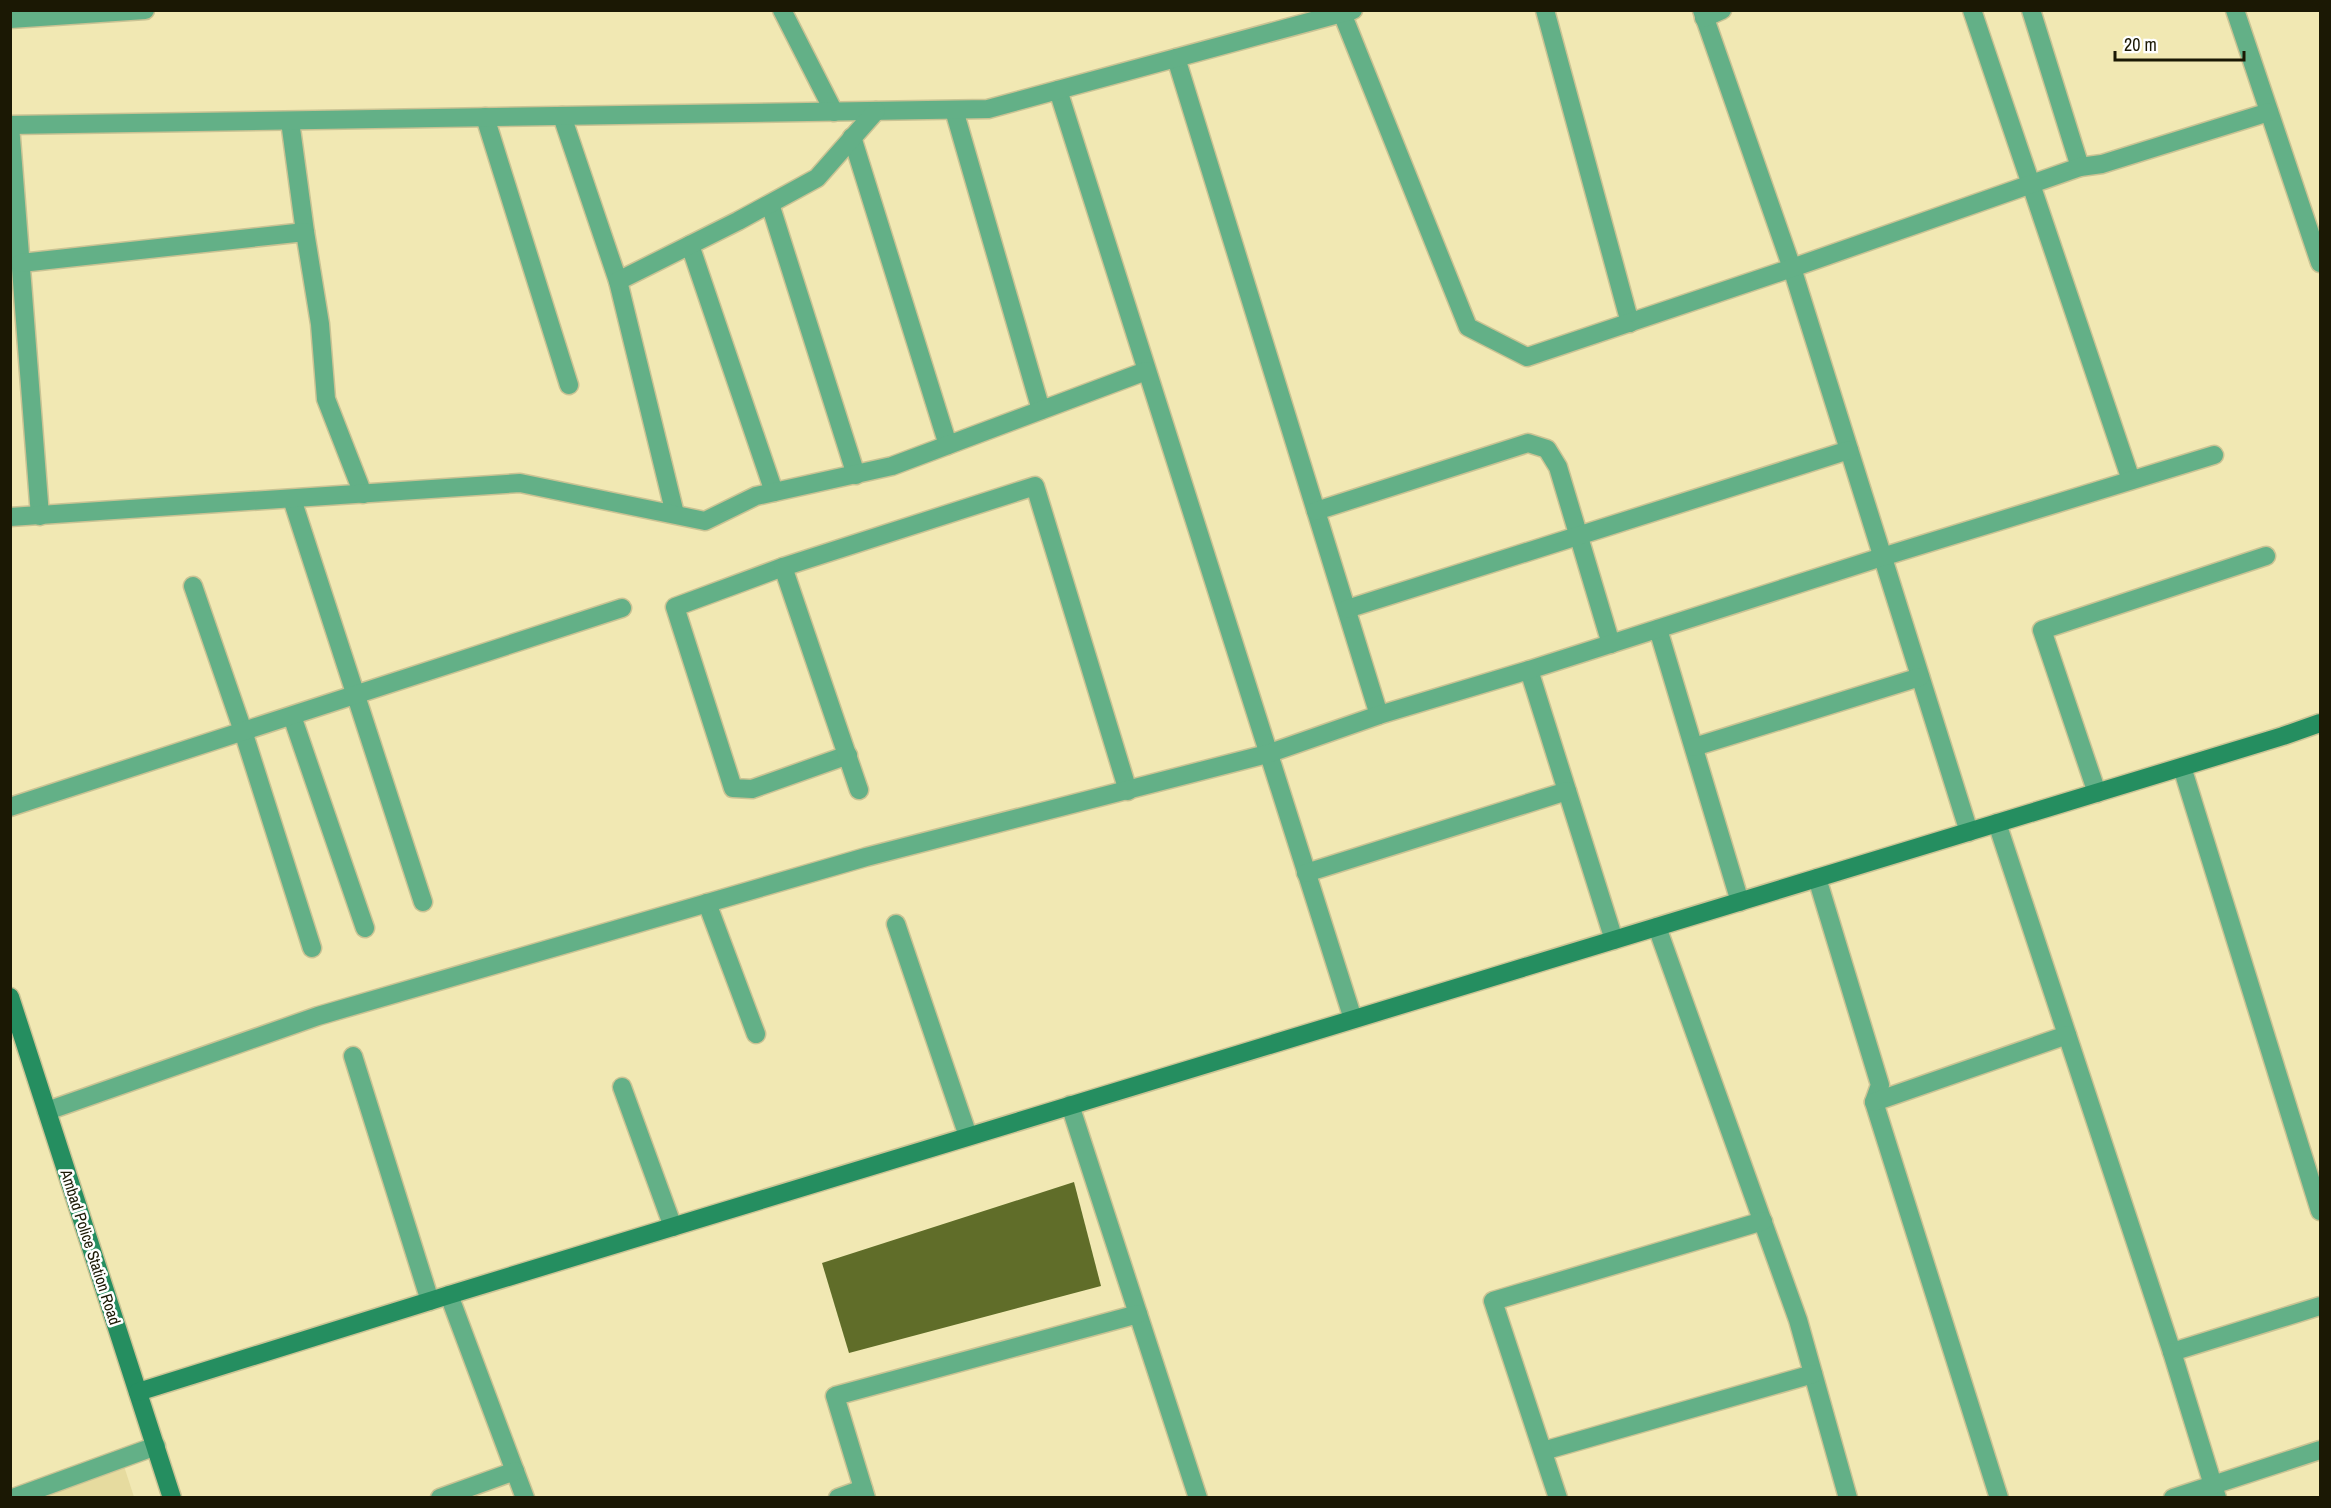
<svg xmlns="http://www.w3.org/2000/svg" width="2331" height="1508" font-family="'Archivo Narrow',sans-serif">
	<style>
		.built { fill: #e6db9f }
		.building { fill: #606d29 }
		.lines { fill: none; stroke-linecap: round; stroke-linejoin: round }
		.street-casing { stroke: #cac394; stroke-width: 21 }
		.secondary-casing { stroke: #cac394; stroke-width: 21 }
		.street { stroke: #63b087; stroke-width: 18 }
		.secondary { stroke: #258e60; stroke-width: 18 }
		.labels { text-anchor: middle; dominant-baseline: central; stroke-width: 5; stroke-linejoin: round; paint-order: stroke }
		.street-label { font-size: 16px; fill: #1b1804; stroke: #fff }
	</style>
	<rect width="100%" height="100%" fill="#f1e8b3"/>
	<!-- built -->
	<polygon class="built" points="123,1463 134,1497 18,1498"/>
	<!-- building -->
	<polygon class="building" points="1074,1182 1101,1286 849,1353 822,1263"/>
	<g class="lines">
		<!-- street casing -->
		<g class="street-casing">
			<g id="street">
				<polyline points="782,10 834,112"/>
				<polyline points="1545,10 1630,323"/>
				<polyline points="1702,10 1792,268 1969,832"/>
				<polyline points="1972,10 2131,480"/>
				<polyline points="2031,10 2080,167"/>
				<polyline points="2235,10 2320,263"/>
				<polyline points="1342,13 1468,327 1527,357 1792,268 2080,167 2102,164 2269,112"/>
				<polyline points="1704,18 1722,10"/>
				<polyline points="10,19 145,10"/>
				<polyline points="1176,58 1379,715"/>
				<polyline points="1058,90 1353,1019"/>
				<polyline points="954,110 1041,410"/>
				<polyline points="562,116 618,281 675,514"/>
				<polyline points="485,117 569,385"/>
				<polyline points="290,121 305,232"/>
				<polyline points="10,125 988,109 1353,10"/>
				<polyline points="10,125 40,516"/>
				<polyline points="852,137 948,445"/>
				<polyline points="770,204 856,475"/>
				<polyline points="690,245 774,492"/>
				<polyline points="21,263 305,232 320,324 326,399 363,494"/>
				<polyline points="618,281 738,221 817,178 876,111"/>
				<polyline points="292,499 423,902"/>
				<polyline points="1316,511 1528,443 1547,449 1558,467 1611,644"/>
				<polyline points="10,517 520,483 705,521 756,496 892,466 1146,371"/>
				<polyline points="783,567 675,607 733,788 752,789 848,755"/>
				<polyline points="193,586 243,731 312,948"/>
				<polyline points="1347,609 1849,450"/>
				<polyline points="1658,629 1740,902"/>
				<polyline points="1529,670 1614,940"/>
				<polyline points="292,716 365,928"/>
				<polyline points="1694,747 1920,677"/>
				<polyline points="2182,767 2320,1211"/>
				<polyline points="859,790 783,567 1035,486 1128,791"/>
				<polyline points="2097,793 2042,630 2266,556"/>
				<polyline points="10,807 622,608"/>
				<polyline points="1997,823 2172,1352 2320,1306"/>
				<polyline points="1306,873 1567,791"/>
				<polyline points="1817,878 1880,1085 1874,1102 1999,1498"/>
				<polyline points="707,903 756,1034"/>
				<polyline points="896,924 968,1136"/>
				<polyline points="1657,927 1798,1320 1848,1498"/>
				<polyline points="353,1056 430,1301"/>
				<polyline points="622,1087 673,1227"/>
				<polyline points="1874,1102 2067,1035"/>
				<polyline points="1070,1105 1198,1498"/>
				<polyline points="47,1111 318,1016 866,857 1267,754 1379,715 1529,670 1882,557 2214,455"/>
				<polyline points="449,1295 525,1498"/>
				<polyline points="2172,1352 2217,1498"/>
				<polyline points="1543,1451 1813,1374"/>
				<polyline points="13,1498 156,1446"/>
				<polyline points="440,1498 515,1471"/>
				<polyline points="838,1498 863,1489"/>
				<polyline points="866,1498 835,1396 1138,1314"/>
				<polyline points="1558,1498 1493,1301 1763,1221"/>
				<polyline points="2173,1498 2320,1450"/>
			</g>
		</g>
		<!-- secondary casing -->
		<g class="secondary-casing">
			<g id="secondary">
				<polyline points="10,997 172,1498"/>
				<polyline points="138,1392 449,1295 2283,736 2320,723"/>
			</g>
		</g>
		<!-- street -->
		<use href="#street" class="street"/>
		<!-- secondary -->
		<use href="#secondary" class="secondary"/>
	</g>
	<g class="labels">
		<!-- street labels -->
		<g class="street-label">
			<text transform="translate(91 1247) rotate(72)">Ambad Police Station Road</text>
		</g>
	</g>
	<!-- border -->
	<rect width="2331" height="1508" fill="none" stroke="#1b1804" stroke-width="24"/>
	<!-- scale -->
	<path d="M2115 51v9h129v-9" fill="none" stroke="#1b1804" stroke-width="3"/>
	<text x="2124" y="51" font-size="18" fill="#1b1804" stroke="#ffffff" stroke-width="4.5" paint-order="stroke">20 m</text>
</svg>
